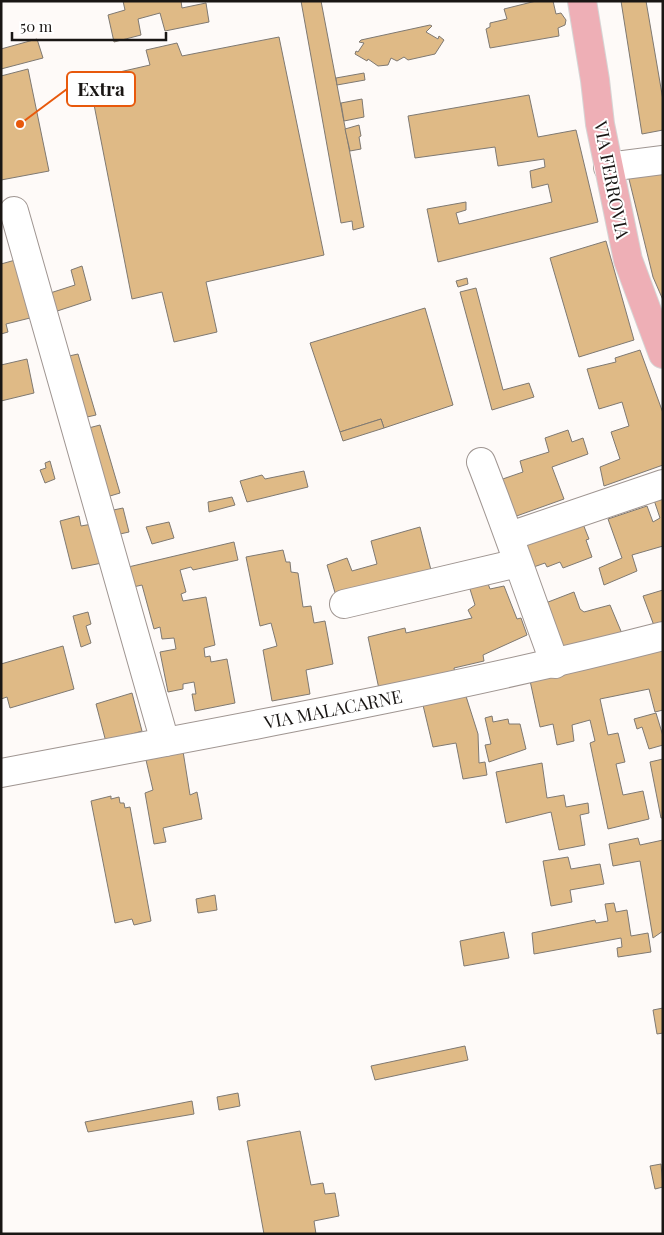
<svg xmlns="http://www.w3.org/2000/svg" width="664" height="1235" font-family="'Playfair Display',serif">
	<style>
		.building { fill: #dfba86; stroke: #7f7972 }
		.lines { fill: none; stroke-linecap: round; stroke-linejoin: round }
		.minor-casing { stroke: #9f9591; stroke-width: 30 }
		.major-casing { stroke: #d6d5d5; stroke-width: 30 }
		.minor { stroke: #fff; stroke-width: 28 }
		.major { stroke: #eeafb6; stroke-width: 28 }
		.labels { text-anchor: middle; dominant-baseline: central; stroke-width: 4; stroke-linejoin: round; paint-order: stroke }
		.street-label { font-size: 18px; fill: #191614; stroke: #fff }
		.leader { fill: none; stroke: #e8590c; stroke-width: 2 }
		.callout-dot { fill: #e8590c; stroke: #fff; stroke-width: 2 }
		.callout { fill: #fff; stroke: #e8590c; stroke-width: 2 }
		.callout-label { font-size: 19px; text-anchor: middle; font-weight: bold; fill: #191614 }
	</style>
	<rect width="100%" height="100%" fill="#fefaf8"/>
	<!-- building -->
	<g class="building">
		<polygon points="123,1 181,1 182,8 206,3 209,22 165,31 160,13 138,19 141,35 114,42 108,15 125,10"/>
		<polygon points="301,1 321,1 364,227 353,230 352,221 341,223"/>
		<polygon points="536,1 553,1 556,14 561,13 566,20 565,25 558,28 559,36 490,48 486,29 490,27 490,23 507,19 504,9"/>
		<polygon points="621,1 646,1 663,100 663,130 642,134"/>
		<polygon points="430,25 432,26 426,32 438,39 439,36 444,40 435,54 408,60 404,57 397,61 391,58 388,65 378,66 368,59 367,61 355,54 356,51 358,52 364,43 359,42 361,40"/>
		<polygon points="279,37 324,255 206,282 217,332 174,342 162,292 132,299 89,79 150,65 146,50 177,43 182,56"/>
		<polygon points="37,39 43,58 1,69 1,49"/>
		<polygon points="28,69 49,171 1,180 1,76"/>
		<polygon points="364,73 365,80 337,85 336,78"/>
		<polygon points="529,95 538,137 576,130 598,222 438,262 427,209 466,202 466,210 456,213 459,224 552,202 548,184 532,188 530,171 545,167 544,159 498,166 495,147 415,158 408,116"/>
		<polygon points="362,99 364,117 344,121 341,103"/>
		<polygon points="359,125 361,136 359,137 361,149 350,151 345,129"/>
		<polygon points="663,171 663,300 653,277 628,175"/>
		<polygon points="606,241 634,340 579,357 550,258"/>
		<polygon points="19,259 34,317 6,324 8,332 1,334 1,264"/>
		<polygon points="82,266 91,300 48,314 44,295 75,285 71,270"/>
		<polygon points="467,278 468,284 458,287 456,281"/>
		<polygon points="476,288 503,390 529,383 534,397 492,410 460,292"/>
		<polygon points="425,308 453,405 384,428 381,419 340,432 310,343"/>
		<polygon points="640,350 663,413 663,465 604,486 600,467 620,459 611,432 629,426 622,402 599,409 587,369 616,362 615,358"/>
		<polygon points="78,354 96,415 78,419 60,358"/>
		<polygon points="27,359 34,393 1,401 1,365"/>
		<polygon points="381,419 384,428 343,441 340,432"/>
		<polygon points="100,425 120,493 100,499 81,430"/>
		<polygon points="568,430 572,442 583,438 588,454 552,467 564,499 511,518 497,481 523,472 520,461 549,452 545,438"/>
		<polygon points="50,461 55,479 45,483 40,470 46,468 45,463"/>
		<polygon points="304,471 308,487 247,502 240,481 262,475 265,479"/>
		<polygon points="663,493 663,546 632,555 637,571 604,585 599,568 622,558 608,519 647,506 653,522 660,518 653,497"/>
		<polygon points="232,497 235,505 209,512 208,502"/>
		<polygon points="123,508 129,532 111,536 104,512"/>
		<polygon points="79,516 81,526 92,524 102,563 72,569 60,521"/>
		<polygon points="169,522 174,538 152,544 146,527"/>
		<polygon points="583,524 589,539 586,540 592,557 563,568 560,562 547,567 545,563 528,569 520,544"/>
		<polygon points="420,527 431,570 336,596 327,565 347,558 352,571 377,564 371,541"/>
		<polygon points="234,542 238,560 193,570 191,567 180,570 186,592 181,594 183,601 206,597 215,645 204,648 205,657 210,656 211,662 227,659 235,703 195,711 192,694 196,694 194,682 183,684 183,689 168,692 160,652 176,649 174,638 162,639 160,627 154,629 142,585 129,588 124,568"/>
		<polygon points="283,550 286,562 290,562 291,572 298,573 303,607 311,606 314,623 325,621 333,664 306,670 310,694 272,701 263,650 277,646 271,623 260,626 246,557"/>
		<polygon points="487,581 490,589 504,586 517,619 521,618 527,635 483,655 484,661 454,668 455,673 379,689 368,637 405,628 406,633 472,618 468,610 475,605 469,586"/>
		<polygon points="663,590 663,629 656,631 643,596"/>
		<polygon points="574,592 580,609 584,612 610,605 623,636 567,649 558,645 543,604"/>
		<polygon points="88,612 91,624 86,626 91,643 81,647 73,616"/>
		<polygon points="663,644 663,710 655,712 649,689 600,699 608,735 618,733 625,762 616,764 623,795 643,791 649,819 608,829 590,743 595,741 590,720 572,725 574,741 557,745 553,724 540,727 529,676"/>
		<polygon points="63,646 74,689 10,708 7,697 1,699 1,664"/>
		<polygon points="464,690 478,734 479,763 485,762 487,775 463,779 456,743 433,747 422,701"/>
		<polygon points="132,693 142,731 106,742 96,704"/>
		<polygon points="656,713 663,736 663,745 649,749 642,727 637,729 634,719"/>
		<polygon points="492,716 493,722 508,719 509,724 520,724 526,749 489,762 485,745 491,744 485,718"/>
		<polygon points="182,745 190,795 197,792 202,819 163,828 166,842 154,844 145,793 153,790 146,760 161,757 160,750"/>
		<polygon points="663,759 663,818 661,818 650,762"/>
		<polygon points="542,763 547,798 564,795 566,807 588,803 589,813 580,815 585,845 559,850 551,812 506,823 496,772"/>
		<polygon points="111,796 111,799 119,797 120,803 124,803 125,808 130,807 151,921 134,925 132,919 115,923 91,801"/>
		<polygon points="638,838 640,845 663,840 663,931 653,938 640,861 613,866 609,844"/>
		<polygon points="568,857 571,869 600,864 604,884 570,890 572,902 551,906 543,861"/>
		<polygon points="215,895 217,910 198,913 196,899"/>
		<polygon points="614,903 616,912 627,910 631,936 648,933 651,952 618,957 617,948 622,947 621,938 534,954 532,933 595,920 596,923 608,921 605,904"/>
		<polygon points="504,932 509,958 464,966 460,941"/>
		<polygon points="663,1008 663,1033 657,1034 653,1010"/>
		<polygon points="465,1046 468,1060 375,1080 371,1066"/>
		<polygon points="238,1093 240,1106 219,1110 217,1097"/>
		<polygon points="192,1101 194,1114 88,1132 85,1122"/>
		<polygon points="300,1131 311,1185 323,1183 325,1194 335,1193 339,1216 314,1221 316,1234 264,1234 247,1141"/>
		<polygon points="661,1164 663,1187 655,1189 650,1166"/>
	</g>
	<g class="lines">
		<!-- minor casing -->
		<g class="minor-casing">
			<g id="minor">
				<polyline points="608,167 663,160"/>
				<polyline points="14,211 165,742"/>
				<path d="M481 462C507 529 530 596 555 664"/>
				<polyline points="510,536 663,484"/>
				<polyline points="344,604 518,563"/>
				<path d="M1 773C222 731 445 692 663 636"/>
			</g>
		</g>
		<!-- major casing -->
		<g class="major-casing">
			<polyline id="major" points="582,1 595,80 600,124 628,260 663,354"/>
		</g>
		<!-- minor -->
		<use href="#minor" class="minor"/>
		<!-- major -->
		<use href="#major" class="major"/>
	</g>
	<g class="labels">
		<!-- street labels -->
		<g class="street-label">
			<text transform="translate(612 180) rotate(79)">VIA FERROVIA</text>
			<text transform="translate(333 709) rotate(-11)">VIA MALACARNE</text>
		</g>
	</g>
	<!-- callouts -->
	<path class="leader" d="M20 124L67 89"/>
	<circle class="callout-dot" cx="20" cy="124" r="5"/>
	<rect class="callout" x="67" y="72" width="68" height="34" rx="5"/>
	<g class="callout-label">
		<text x="101" y="96">Extra</text>
	</g>
	<!-- border -->
	<rect width="664" height="1235" fill="none" stroke="#191614" stroke-width="5"/>
	<!-- scale -->
	<path d="M12 32v8h154v-8" fill="none" stroke="#191614" stroke-width="2.5"/>
	<text x="20" y="32" font-size="15" fill="#191614" stroke="#ffffff" stroke-width="4" paint-order="stroke">50 m</text>
</svg>
